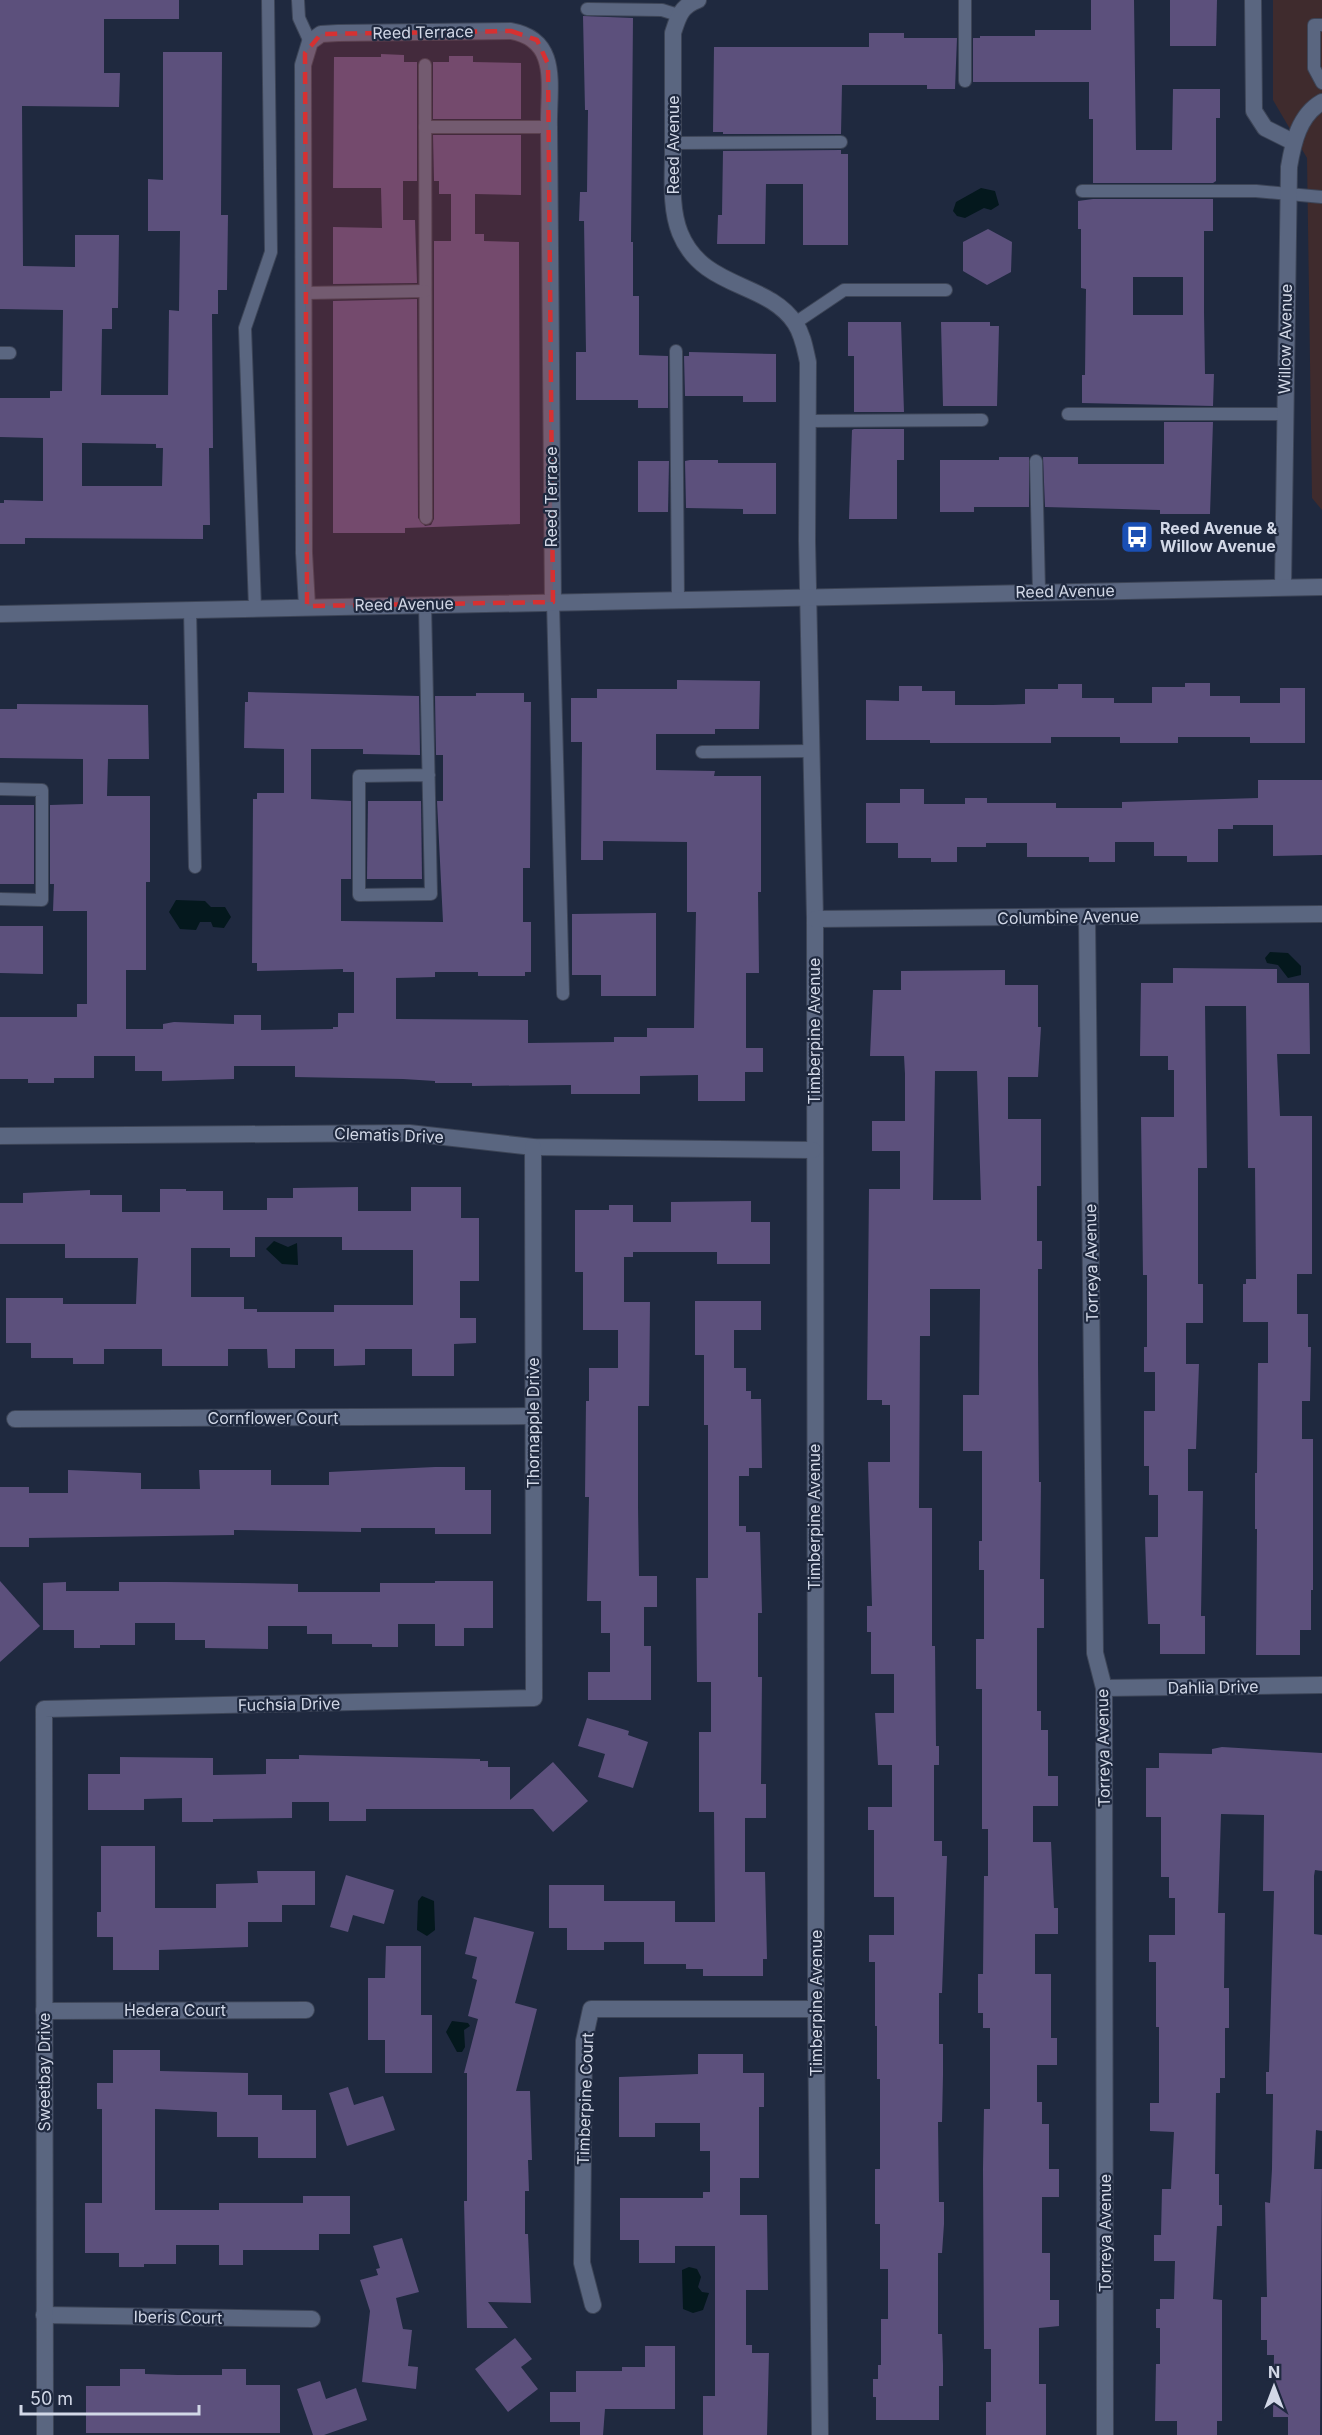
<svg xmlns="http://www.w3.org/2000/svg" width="1322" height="2435" font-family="Inter,sans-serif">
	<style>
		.commercial { fill: #3f2b2d }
		.water { fill: #04181d }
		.building { fill: #5c507c; fill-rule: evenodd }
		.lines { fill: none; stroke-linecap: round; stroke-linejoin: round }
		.service-casing { stroke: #3d4557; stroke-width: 14 }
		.minor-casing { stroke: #3d4557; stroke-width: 18 }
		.secondary-casing { stroke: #3d4557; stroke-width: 18 }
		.service { stroke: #5a6680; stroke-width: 12 }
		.minor { stroke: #5a6680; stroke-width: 16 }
		.secondary { stroke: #5a6680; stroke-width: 16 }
		.marked { fill: #d63132; fill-opacity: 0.2; stroke: #d63132; stroke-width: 4.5; stroke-dasharray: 12 8; stroke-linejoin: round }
		.labels { text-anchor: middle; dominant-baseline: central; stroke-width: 4.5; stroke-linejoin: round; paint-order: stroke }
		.street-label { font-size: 16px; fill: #d2d8e7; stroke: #1f293f }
		.poi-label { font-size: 16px; font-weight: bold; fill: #d2d8e7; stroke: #1f293f; text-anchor: start }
	</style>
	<rect width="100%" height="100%" fill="#1f293f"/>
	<!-- commercial -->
	<polygon class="commercial" points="1273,0 1322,0 1322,510 1312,498 1307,158 1273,100"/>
	<!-- water -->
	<g class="water">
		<polygon points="981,188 995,191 999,205 991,210 984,208 965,218 957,216 953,211 956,202"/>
		<polygon points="176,900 205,901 211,907 225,907 231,917 224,928 213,927 211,922 200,922 196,930 180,929 169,912"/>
		<polygon points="1270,952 1288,953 1301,966 1301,975 1288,978 1278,965 1267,963 1265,958"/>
		<polygon points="274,1241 288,1247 297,1243 298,1265 282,1264 266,1249"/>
		<polygon points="422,1896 434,1901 435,1930 427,1936 417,1930 418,1901"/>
		<polygon points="452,2021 468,2023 470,2026 464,2030 465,2047 462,2052 457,2052 446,2032"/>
		<polygon points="689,2267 697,2269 701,2277 698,2287 702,2292 709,2293 703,2310 693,2313 683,2309 682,2270"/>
	</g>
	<!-- building -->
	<g class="building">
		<path d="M0 0H179V19H104V73H120L119 107 22 106 23 266 75 267V235H119L118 308H112V329H102L101 395H168L169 310 179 311 180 231H148V179L163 180V52H222L221 215H228L227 290H218V314H212L213 448H209L210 525H203V539L25 538V544H0V503H4V500L43 501V438L0 437V398H50V391H62L63 310 0 309ZM82 443 156 444V448H163L162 486H82Z"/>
		<polygon points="1091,0 1134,0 1136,150 1172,150 1173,89 1220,89 1220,118 1216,118 1216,181 1213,183 1093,183 1093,119 1089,119 1089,82 973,82 973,38 980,38 980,36 1035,36 1035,30 1091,30"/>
		<polygon points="1170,0 1217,0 1216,46 1170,46"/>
		<polygon points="583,16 633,18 631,242 633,242 633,296 639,296 639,355 668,356 668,408 638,408 638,400 576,400 576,352 586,352 584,221 579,221 580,192 587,192 588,110 585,110"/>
		<polygon points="869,33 904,33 904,38 957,38 955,89 927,89 927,85 842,85 841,134 723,134 723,132 713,132 714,47 869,47"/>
		<polygon points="381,54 404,55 404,62 417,62 417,181 403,181 403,220 415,220 417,283 333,284 333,227 382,228 381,188 333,188 334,57 381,57"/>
		<polygon points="449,56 473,56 473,62 521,63 521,119 433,119 433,62 449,62"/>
		<polygon points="433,135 521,135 521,195 475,194 475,234 484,234 484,241 519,242 520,524 405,528 405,533 333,533 333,301 417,299 418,518 425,526 431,525 434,519 434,241 451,241 451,194 439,194 439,181 434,181"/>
		<polygon points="841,150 841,154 848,154 848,245 803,245 803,184 766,184 765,244 717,244 718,215 722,215 723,151"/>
		<path d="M1093 199H1213V231H1204V312L1205 374H1214L1213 406 1082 403V375H1085L1086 289 1081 288V229H1078V201ZM1133 277H1183V315H1133Z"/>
		<polygon points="988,229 1012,242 1011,272 987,285 963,271 963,242"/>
		<polygon points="848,322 901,322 904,412 854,412 854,356 848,356"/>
		<polygon points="941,322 990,322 990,326 999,326 997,406 943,406"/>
		<polygon points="689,352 776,354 776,402 743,402 743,396 685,396 684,356 689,356"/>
		<polygon points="1164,422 1213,422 1210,514 1160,514 1160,510 1045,507 1043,457 1078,457 1078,464 1164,464"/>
		<polygon points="854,429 904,429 904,460 897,460 897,519 849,519 852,430"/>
		<polygon points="999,457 1029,457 1029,507 974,507 974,512 940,512 940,460 999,460"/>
		<polygon points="690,460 718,460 718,463 776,463 776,514 743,514 743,509 686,508 685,461"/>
		<polygon points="638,461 669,461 668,512 638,512"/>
		<polygon points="677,680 760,681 759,729 715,729 715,734 656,734 656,770 715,771 714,776 761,776 761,892 758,892 759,973 746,973 746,1048 763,1048 763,1072 745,1072 745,1101 698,1101 698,1075 640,1076 640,1094 571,1094 571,1085 472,1086 472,1083 435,1083 435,1081 403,1079 295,1077 295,1066 234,1066 234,1079 162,1081 162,1071 135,1071 135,1056 94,1056 94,1078 54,1078 54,1083 28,1083 28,1079 0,1079 0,1017 77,1017 77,1004 87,1004 87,911 53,911 54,884 50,884 50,805 83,804 83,759 0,758 0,709 17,709 17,704 148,705 149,759 108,759 107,796 150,796 150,882 146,882 146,970 126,970 126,1029 163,1029 163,1024 174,1022 234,1024 234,1015 261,1015 261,1030 333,1029 333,1027 338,1027 338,1013 354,1013 354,972 343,972 343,969 257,971 257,963 252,963 253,799 257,799 257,793 284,793 284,749 244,748 245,702 248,702 248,692 419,696 420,755 363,754 363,749 311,749 311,799 351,801 351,879 341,879 341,921 443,922 437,801 443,801 443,755 436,755 435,696 476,696 476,693 524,693 524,702 531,702 530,868 523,868 523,922 531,922 531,972 525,972 525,976 478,976 478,972 435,972 435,977 396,978 396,1019 528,1020 528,1043 614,1042 614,1037 647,1037 647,1028 694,1028 696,912 687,912 687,842 603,841 603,860 581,860 582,742 571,742 571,698 597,698 597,689 677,689"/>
		<polygon points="1185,683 1210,683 1210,696 1240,696 1240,703 1280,703 1280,688 1305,688 1305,743 1250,743 1250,737 1178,737 1178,743 1120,743 1120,737 1051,737 1051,743 930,743 930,740 866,740 866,700 899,701 899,686 922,686 922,691 955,691 955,705 993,705 1025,704 1025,689 1058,689 1058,684 1082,684 1082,698 1114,698 1114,703 1152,703 1152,687 1185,687"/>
		<polygon points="1258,780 1322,780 1322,855 1273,856 1273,825 1233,825 1233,829 1218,829 1218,862 1187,862 1187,856 1154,856 1154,842 1115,842 1115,862 1089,862 1089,857 1027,857 1027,843 986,843 986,847 957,847 957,862 931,862 931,858 898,858 898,843 866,843 866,803 900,803 900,789 924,789 924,804 965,804 965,798 987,798 987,803 1056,803 1056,808 1122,808 1122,802 1258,798"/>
		<polygon points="368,801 421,801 422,879 367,879"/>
		<rect x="0" y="805" width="34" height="79"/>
		<polygon points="656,913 656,996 601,996 601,975 572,975 572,914"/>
		<polygon points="0,926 43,926 43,974 0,973"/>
		<polygon points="1173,968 1277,969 1277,983 1309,983 1310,1054 1277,1054 1280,1116 1312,1116 1312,1274 1297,1274 1297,1314 1308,1314 1308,1347 1311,1347 1310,1401 1302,1401 1302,1439 1313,1439 1313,1590 1311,1590 1311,1630 1300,1630 1300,1655 1256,1655 1257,1529 1255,1529 1255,1473 1257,1473 1258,1363 1268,1363 1268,1322 1243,1322 1243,1284 1246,1284 1246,1279 1256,1279 1255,1168 1248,1168 1246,1006 1205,1006 1207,1168 1198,1168 1198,1284 1203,1284 1203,1323 1186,1323 1186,1364 1199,1364 1196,1449 1188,1449 1188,1491 1203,1491 1201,1616 1205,1616 1205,1654 1160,1654 1160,1624 1148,1624 1145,1537 1158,1537 1158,1495 1149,1495 1149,1466 1144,1466 1144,1411 1155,1411 1155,1372 1144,1372 1144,1347 1147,1347 1147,1275 1143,1275 1141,1117 1174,1117 1174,1070 1168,1070 1168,1056 1140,1056 1141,983 1173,983"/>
		<path d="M1005 970V985H1038V1027H1041L1038 1077H1008V1119H1041V1186H1037V1241H1042V1269H1038V1362L1039 1482H1041L1040 1579H1044V1628H1037V1711H1041V1730H1048V1776H1058V1806H1033V1842H1051L1054 1908H1058V1934H1035V1974H1051V2038H1057V2065H1037V2102H1042V2124H1049V2169H1059V2197H1042V2253H1050V2300H1059V2326L1039 2328V2384H1046V2435H986V2402H991V2349H984L983 2169 984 2109H990V2028H983V2013H978V1974H983L984 1876H988V1829H982V1689H976V1639H984V1570H979V1541H982V1451H963V1395H979L980 1289H930V1336H920L919 1508H932V1646H935L936 1746H939V1765H934V1841H942V1856H947L942 1993H939V2044H943V2075L942 2122H938L939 2202H944V2224L942 2253H938V2334H942L943 2365V2386H939V2420H876V2397H873V2379H878V2365H881V2319H888V2269H880V2224H875V2169H880V2079H877V2026H875V1962H869V1935H894V1897H874V1830H868V1807H892V1765H878L875 1713H894V1674H871V1632H867V1606H872L868 1462H890V1405H882V1400H867L869 1189H900V1151H872V1121H905V1074L904 1056H870L873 990H901V971ZM935 1071H977L981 1200H933Z"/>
		<path d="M358 1187V1211H411V1187H461V1218H479V1281H460V1318H476V1343L454 1344V1376H412V1349H365V1365L334 1366V1349H295V1368H268L267 1349H228V1366H162V1349H104V1364H73V1358H31V1343H6V1298H63V1304H136L138 1258H65V1244H0V1203H23V1193L90 1190V1195H122V1212H160V1189H186V1191H223V1210H267V1198H293V1188ZM255 1237H342V1250H413V1305H334V1312H257V1309H244V1297H191V1248H230V1257H255Z"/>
		<polygon points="751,1201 751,1222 770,1222 770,1264 717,1264 717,1252 633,1252 633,1257 624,1257 624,1302 650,1302 649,1406 638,1406 638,1507 639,1576 657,1576 657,1607 644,1607 644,1646 651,1646 651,1700 588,1700 588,1672 610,1672 610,1633 601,1633 601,1601 587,1601 589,1497 585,1497 586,1401 589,1401 589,1368 618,1368 618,1330 583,1330 583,1272 575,1272 575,1210 609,1210 609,1205 633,1205 633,1222 671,1222 671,1202"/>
		<polygon points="695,1301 761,1301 761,1330 734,1330 734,1368 746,1368 746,1391 751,1391 751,1399 761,1399 762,1468 749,1468 749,1476 739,1476 739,1526 746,1526 746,1532 760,1532 762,1613 758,1613 758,1677 762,1677 761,1784 766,1784 766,1818 745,1818 745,1872 765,1872 767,1959 763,1959 763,1976 703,1976 703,1969 686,1969 686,1964 644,1964 644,1942 604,1942 604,1950 567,1950 567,1928 549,1928 549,1885 604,1885 604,1901 675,1901 675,1922 715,1922 714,1812 699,1812 699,1732 711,1732 711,1682 697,1682 696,1578 708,1578 708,1425 704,1425 704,1355 695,1355"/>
		<polygon points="435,1467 465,1467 465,1490 491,1490 491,1534 435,1534 435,1528 361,1528 361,1532 234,1530 234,1535 29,1538 29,1547 0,1547 0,1487 29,1487 29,1493 68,1493 68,1470 141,1473 141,1489 200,1489 199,1470 271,1470 271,1485 329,1485 329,1472"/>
		<polygon points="0,1581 40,1626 0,1662"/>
		<polygon points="435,1581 493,1581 493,1628 464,1628 464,1646 435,1646 435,1624 398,1624 398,1647 372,1647 372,1644 332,1644 332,1634 307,1634 307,1626 268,1626 268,1649 205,1648 205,1640 175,1640 175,1623 135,1623 135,1645 100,1645 100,1648 74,1648 74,1630 43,1630 43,1583 66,1582 66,1591 119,1591 119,1582 167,1582 298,1584 298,1592 380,1592 380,1583 435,1583"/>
		<polygon points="587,1718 629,1731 628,1735 648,1742 633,1788 598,1777 605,1754 578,1746"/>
		<polygon points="1222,1747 1322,1753 1322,1871 1315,1870 1314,1876 1314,1934 1322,1935 1322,2131 1316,2130 1314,2169 1322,2169 1320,2435 1288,2435 1288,2417 1273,2417 1274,2355 1267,2355 1267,2340 1261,2340 1261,2297 1267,2297 1265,2202 1270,2203 1272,2169 1273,2094 1266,2094 1266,2072 1269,2072 1274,1891 1263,1891 1264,1815 1221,1814 1218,1913 1225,1913 1224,1988 1229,1988 1229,2028 1225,2028 1225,2078 1220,2078 1220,2093 1216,2093 1215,2174 1219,2174 1219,2205 1222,2205 1222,2226 1217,2226 1213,2299 1222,2300 1222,2421 1217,2421 1217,2435 1177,2435 1177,2421 1155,2421 1156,2364 1160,2364 1160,2328 1156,2328 1156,2309 1160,2309 1160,2299 1174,2299 1175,2261 1154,2261 1154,2235 1161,2235 1162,2189 1171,2189 1174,2132 1150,2131 1150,2103 1159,2103 1159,2027 1156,2027 1156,1962 1149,1962 1149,1935 1175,1935 1175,1898 1169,1898 1169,1877 1161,1877 1161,1817 1146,1817 1146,1768 1159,1768 1159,1753 1212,1754 1212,1749"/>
		<polygon points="299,1755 480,1759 480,1761 488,1761 488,1767 510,1767 510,1800 553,1762 588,1801 553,1832 533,1809 366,1809 366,1821 329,1821 329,1802 292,1802 292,1818 213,1819 213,1822 182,1822 182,1798 144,1799 144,1810 88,1810 88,1774 120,1774 120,1757 213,1758 213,1775 266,1774 266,1759 299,1759"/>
		<polygon points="101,1846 155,1846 155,1908 216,1908 216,1884 258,1883 257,1871 315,1871 315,1905 282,1905 282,1922 248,1922 248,1947 159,1950 159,1970 113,1970 113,1937 97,1937 97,1912 101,1912"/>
		<polygon points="346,1875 394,1890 384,1924 353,1915 348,1932 330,1927"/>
		<polygon points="474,1917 534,1932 515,2003 537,2009 516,2091 530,2091 532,2160 528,2160 529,2191 525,2191 525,2234 528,2234 531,2303 488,2302 508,2328 467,2328 464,2201 467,2201 467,2073 464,2073 478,2019 468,2016 477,1980 472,1978 477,1957 465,1954"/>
		<polygon points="386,1946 421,1946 421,2015 432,2015 432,2073 385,2073 385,2040 368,2040 368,1978 385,1978"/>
		<polygon points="113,2050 160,2050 160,2071 248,2073 248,2095 282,2095 282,2110 316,2110 316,2158 258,2158 258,2137 217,2137 217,2112 155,2109 155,2210 219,2210 219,2203 303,2203 303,2196 350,2196 350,2234 319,2234 319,2250 243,2250 243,2265 219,2265 219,2245 176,2245 176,2264 144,2264 144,2267 119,2267 119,2253 85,2253 85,2203 102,2203 102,2109 97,2109 97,2083 113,2083"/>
		<polygon points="698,2054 743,2054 743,2073 764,2073 764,2107 759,2107 759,2178 740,2178 740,2215 767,2215 768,2290 746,2290 746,2345 752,2345 752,2353 769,2353 767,2435 703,2435 703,2396 715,2396 715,2246 675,2246 675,2263 639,2263 639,2240 620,2240 620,2198 703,2198 703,2192 710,2192 710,2151 700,2151 700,2123 655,2123 655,2137 619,2137 619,2077 698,2074"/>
		<polygon points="348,2087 354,2105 383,2096 395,2130 347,2146 329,2093"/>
		<polygon points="402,2238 419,2292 396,2298 403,2329 412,2330 408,2366 418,2367 416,2389 362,2382 370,2311 360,2280 378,2275 376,2269 380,2268 373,2246"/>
		<polygon points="515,2338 532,2359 521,2367 538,2389 508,2412 475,2369"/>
		<polygon points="645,2346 675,2346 675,2409 605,2409 603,2435 580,2435 580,2422 550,2422 550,2392 576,2392 576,2371 622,2371 622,2367 645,2367"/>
		<polygon points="120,2369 145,2369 145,2374 178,2375 222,2375 222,2369 246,2369 246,2385 280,2385 280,2433 86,2433 86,2386 120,2386"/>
		<polygon points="320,2381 326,2399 356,2388 367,2420 324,2435 313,2435 297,2389"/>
	</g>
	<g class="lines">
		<!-- service casing -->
		<g class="service-casing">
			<g id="service">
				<polyline points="298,0 299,18 310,42"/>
				<polyline points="965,0 965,81"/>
				<polyline points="587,9 662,10 678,15"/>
				<polyline points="1322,25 1314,25 1314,68 1322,83"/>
				<polyline points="425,65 426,518"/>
				<polyline points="425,127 549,127"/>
				<polyline points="673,143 841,142"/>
				<polyline points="1082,191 1256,191 1322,197"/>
				<polyline points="304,293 425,291"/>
				<polyline points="795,323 844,290 946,290"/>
				<polyline points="676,351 678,600"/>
				<polyline points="0,353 10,353"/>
				<polyline points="1068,414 1284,414"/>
				<polyline points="808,421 982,420"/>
				<polyline points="1036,461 1039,591"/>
				<polyline points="553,602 563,994"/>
				<polyline points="425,604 431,894 359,895 359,776 429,775"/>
				<polyline points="255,608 245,328 271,252 268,0"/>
				<polyline points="190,609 195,867"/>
				<polyline points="702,752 812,751"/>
				<polyline points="0,789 42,790 42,900 0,899"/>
			</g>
		</g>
		<!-- minor casing -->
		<g class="minor-casing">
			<g id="minor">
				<path d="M698 0C681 6 678 17 673 33 673 72 673 112 673 151 673 178 670 208 680 233 703 290 767 281 795 323 803 335 805 349 808 362L807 541 815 919 816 2009 820 2435"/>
				<polyline points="1253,0 1254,111 1265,128 1293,142"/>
				<path d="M1283 587 1289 167C1293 143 1299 115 1322 102"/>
				<path d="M307 606 304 553 303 65 310 42 321 34 338 33 511 31C561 40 548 87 549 127L553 602"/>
				<polyline points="1087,917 1095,1653 1104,1688 1105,2435"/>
				<polyline points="815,919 1322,914"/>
				<polyline points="0,1136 409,1133 533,1147 813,1150"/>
				<polyline points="15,1419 532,1416"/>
				<polyline points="1104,1688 1322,1685"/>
				<polyline points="44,2011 306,2010"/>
				<polyline points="593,2305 582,2263 584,2041 591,2009 816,2009"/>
				<polyline points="44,2315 312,2319"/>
				<polyline points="45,2435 44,1709 534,1698 533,1147"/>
			</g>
		</g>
		<!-- secondary casing -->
		<g class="secondary-casing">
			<polyline id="secondary" points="0,614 1322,587"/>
		</g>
		<!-- service -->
		<use href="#service" class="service"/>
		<!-- minor -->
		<use href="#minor" class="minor"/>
		<!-- secondary -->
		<use href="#secondary" class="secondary"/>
	</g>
	<!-- marked area -->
	<path class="marked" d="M511 31 537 40 548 64 553 602 307 606 305 53 321 34Z"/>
	<!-- icons -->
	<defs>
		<g id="bus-square" transform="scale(1.725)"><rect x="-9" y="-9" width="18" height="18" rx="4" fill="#1a4fb4" stroke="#1f293f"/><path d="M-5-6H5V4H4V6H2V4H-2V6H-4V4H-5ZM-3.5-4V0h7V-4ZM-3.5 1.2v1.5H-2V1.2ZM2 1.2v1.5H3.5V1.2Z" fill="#fff"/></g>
	</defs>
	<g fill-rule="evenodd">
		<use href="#bus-square" x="1137" y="537"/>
	</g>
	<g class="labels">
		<!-- street labels -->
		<g class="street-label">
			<text transform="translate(423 32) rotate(-1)">Reed Terrace</text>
			<text transform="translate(673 145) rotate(-90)">Reed Avenue</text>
			<text transform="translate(1285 339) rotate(-89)">Willow Avenue</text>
			<text transform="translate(551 497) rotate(-90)">Reed Terrace</text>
			<text transform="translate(1065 591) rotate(-1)">Reed Avenue</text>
			<text transform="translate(404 604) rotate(-1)">Reed Avenue</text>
			<text transform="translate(1068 917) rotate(-1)">Columbine Avenue</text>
			<text transform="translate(814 1031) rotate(-90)">Timberpine Avenue</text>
			<text transform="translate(389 1135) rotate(2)">Clematis Drive</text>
			<text transform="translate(1091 1263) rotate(-91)">Torreya Avenue</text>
			<text x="273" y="1418">Cornflower Court</text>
			<text transform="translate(533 1423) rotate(-90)">Thornapple Drive</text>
			<text transform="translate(814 1517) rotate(-90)">Timberpine Avenue</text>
			<text transform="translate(1213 1687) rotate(-1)">Dahlia Drive</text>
			<text transform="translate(289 1704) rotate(-1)">Fuchsia Drive</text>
			<text transform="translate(1103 1748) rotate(-91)">Torreya Avenue</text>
			<text transform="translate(816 2003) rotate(-90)">Timberpine Avenue</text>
			<text x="175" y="2010">Hedera Court</text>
			<text transform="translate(44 2072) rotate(-90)">Sweetbay Drive</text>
			<text transform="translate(585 2099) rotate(-88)">Timberpine Court</text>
			<text transform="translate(1105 2233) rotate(-90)">Torreya Avenue</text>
			<text transform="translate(178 2317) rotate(1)">Iberis Court</text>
		</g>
		<!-- poi labels -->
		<g class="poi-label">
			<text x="1160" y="528">Reed Avenue &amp;<tspan x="1160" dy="18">Willow Avenue</tspan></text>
		</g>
	</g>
	<!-- north arrow -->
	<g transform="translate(1274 2387)" stroke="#1f293f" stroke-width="4.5" paint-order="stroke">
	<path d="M0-4.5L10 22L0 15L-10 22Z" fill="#d2d8e7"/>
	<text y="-9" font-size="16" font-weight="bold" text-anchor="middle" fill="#d2d8e7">N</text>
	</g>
	<!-- scale -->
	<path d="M21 2405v9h178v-9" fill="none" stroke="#d2d8e7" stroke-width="3"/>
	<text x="30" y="2405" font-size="18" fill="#d2d8e7" stroke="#1f293f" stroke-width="4.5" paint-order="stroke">50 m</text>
</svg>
